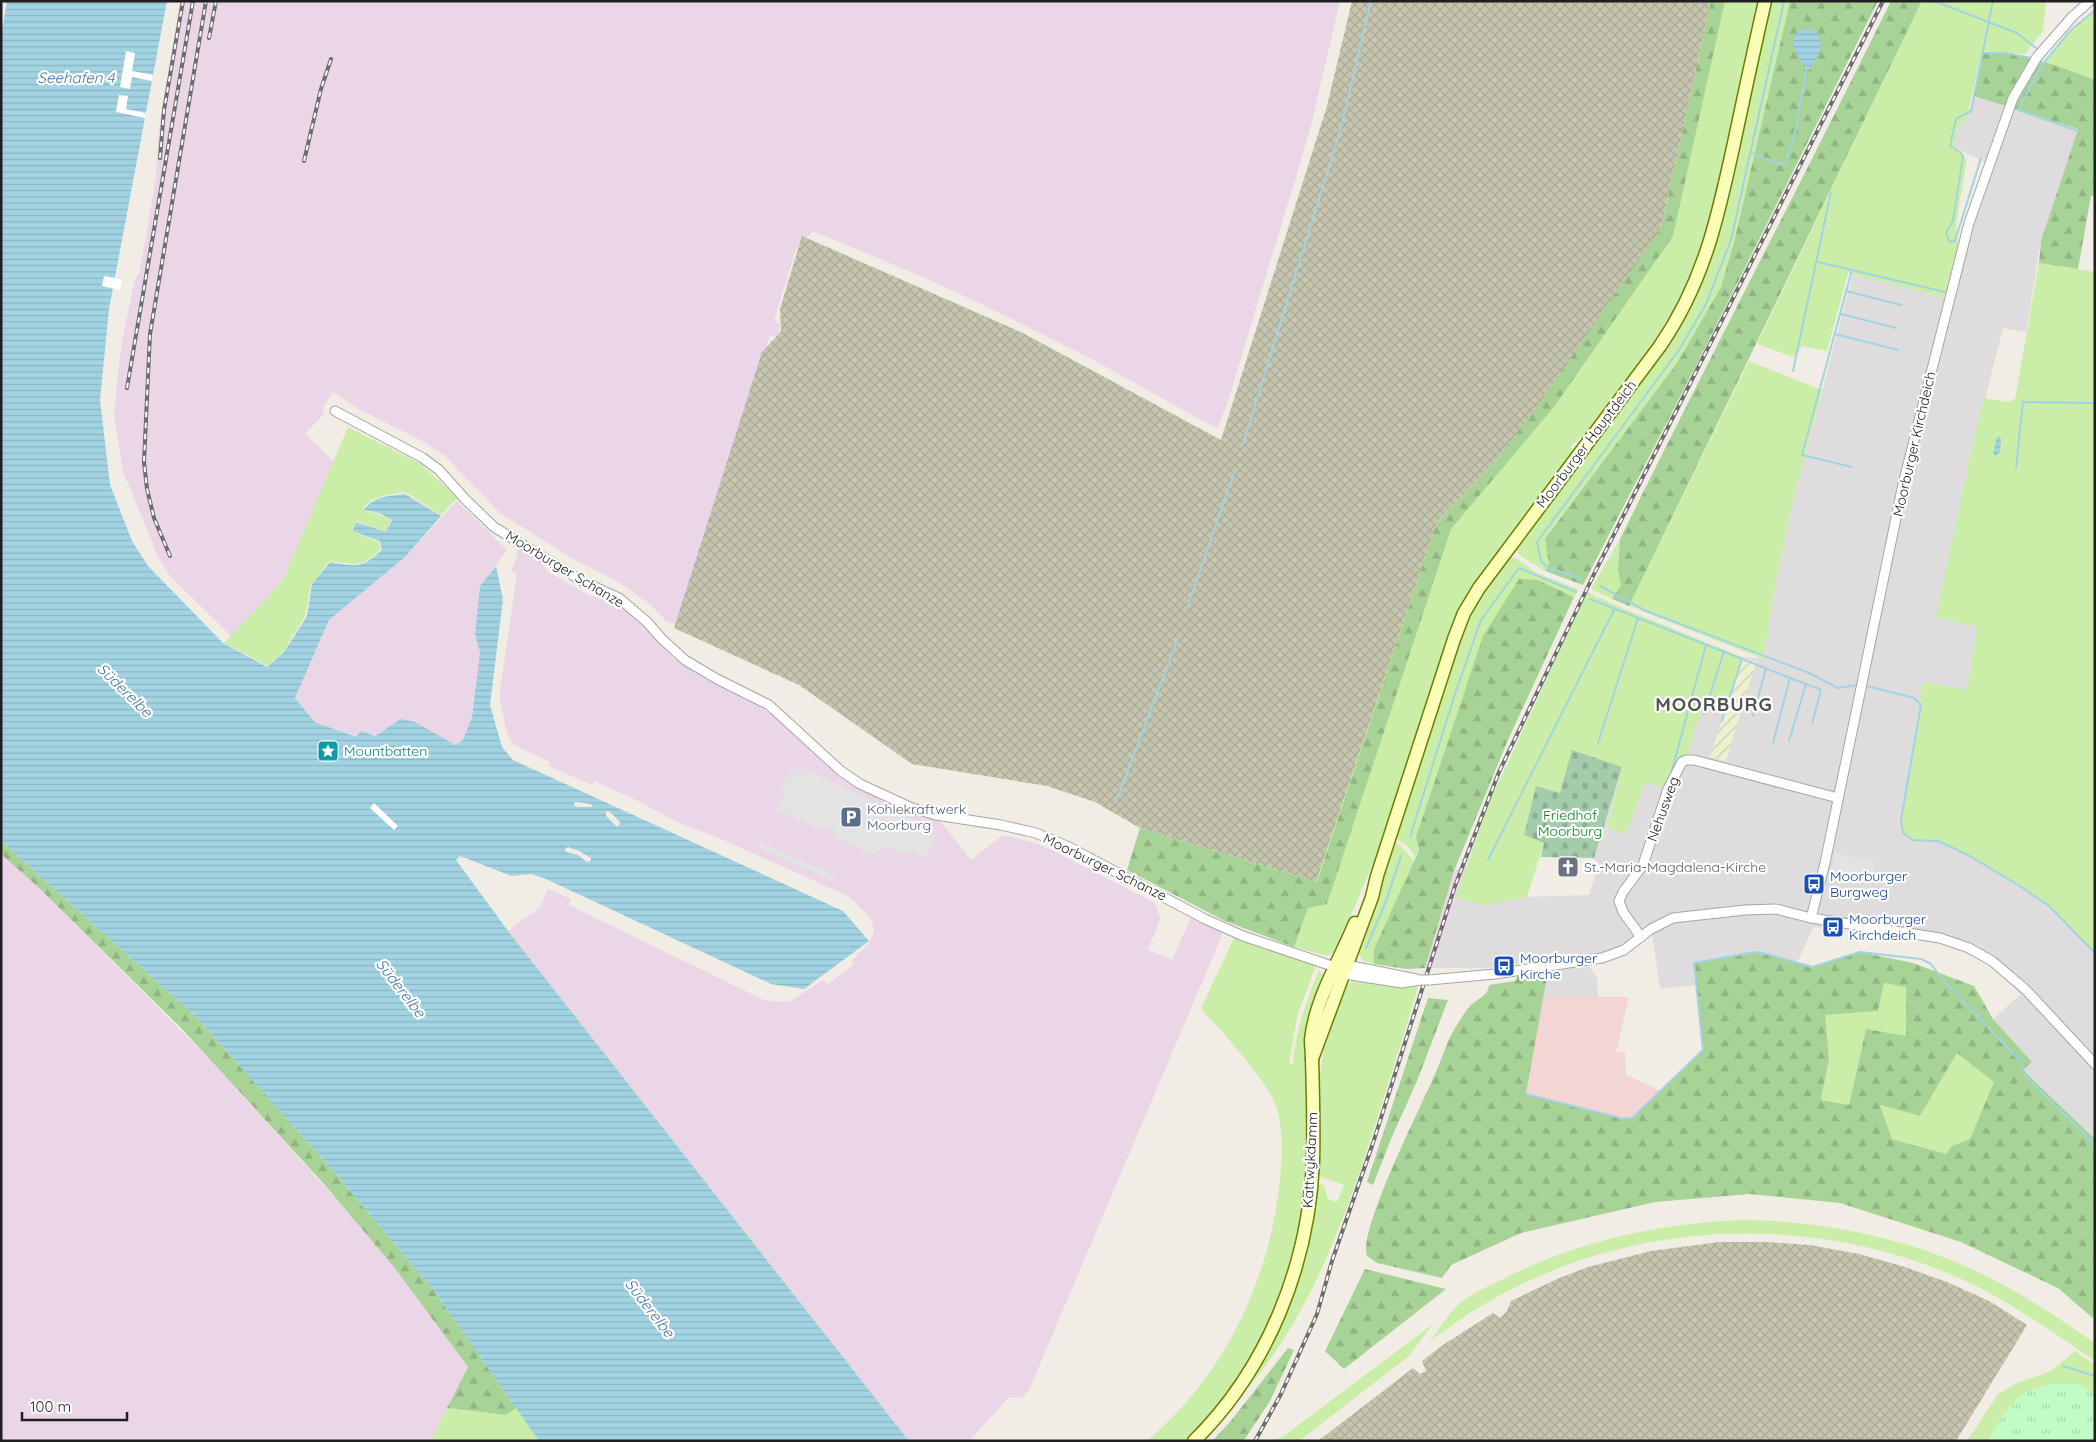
<svg xmlns="http://www.w3.org/2000/svg" width="2096" height="1442" font-family="Quicksand,sans-serif">
	<style>
		.residential { fill: #dedcdc }
		.commercial { fill: #f3d5d3 }
		.industrial { fill: #ead6e7 }
		.construction { fill: url(#construction-cross-hatch) }
		.farmland { fill: url(#farmland-furrows) }
		.grass { fill: #caeea8 }
		.forest { fill: url(#forest-firs); fill-rule: evenodd }
		.cemetery { fill: url(#cemetery-stones) }
		.park { fill: url(#park-tufts) }
		.parking { fill: #e3e3e3 }
		.water { fill: url(#water-rules); fill-rule: evenodd }
		.pier { fill: #fff }
		.lines { fill: none; stroke-linecap: round; stroke-linejoin: round }
		.stream { stroke: #a2d3e2; stroke-width: 2 }
		.street-casing { stroke: #a6a6a6; stroke-width: 11 }
		.secondary-casing { stroke: #6e7d00; stroke-width: 15 }
		.street { stroke: #fff; stroke-width: 9 }
		.secondary { stroke: #fafeb6; stroke-width: 12 }
		.rail-casing { stroke: #6d6d6d; stroke-width: 4 }
		.rail { stroke: #fff; stroke-width: 2; stroke-dasharray: 5.5; stroke-linecap: butt }
		.street-bridge-casing { stroke: #a6a6a6; stroke-width: 11; stroke-linecap: butt }
		.street-bridge { stroke: #fff; stroke-width: 9 }
		.labels { text-anchor: middle; dominant-baseline: central; stroke-width: 4.5; stroke-linejoin: round; paint-order: stroke }
		.street-label { font-size: 14px; fill: #1f1f1f; stroke: #fff }
		.culture-label { font-size: 14px; fill: #0d838f; stroke: #fff; text-anchor: start }
		.service-label { font-size: 14px; fill: #4e5e75; stroke: #fff; text-anchor: start }
		.park-label { font-size: 14px; fill: #038810; stroke: #fff }
		.worship-label { font-size: 14px; fill: #5b616d; stroke: #fff; text-anchor: start }
		.transit-label { font-size: 14px; fill: #164399; stroke: #fff; text-anchor: start }
		.water-label { font-size: 15px; font-style: italic; fill: #4177af; stroke: #fff }
		.district-label { font-size: 19px; font-weight: bold; letter-spacing: 1px; fill: #525252; stroke: #fff }
	</style>
	<defs>
		<pattern id="construction-cross-hatch" width="8" height="8" patternUnits="userSpaceOnUse" patternTransform="scale(1.25)"><rect width="8" height="8" fill="#c6c6b0"/><path d="M0 0l8 8M0 8l8-8" fill="none" stroke="#aaaa97"/></pattern>
		<pattern id="farmland-furrows" width="10" height="10" patternUnits="userSpaceOnUse" patternTransform="scale(1.25)"><rect width="10" height="10" fill="#eef1cf"/><path d="M-1 1l2-2M0 10L10 0M9 11l2-2" fill="none" stroke="#ccceb1"/></pattern>
		<pattern id="forest-firs" width="22" height="20" patternUnits="userSpaceOnUse" patternTransform="scale(1.25)"><rect width="22" height="20" fill="#a8d397"/><path d="M5 1l3.5 6h-7zM16 11l3.5 6h-7z" fill="#90b582"/></pattern>
		<pattern id="cemetery-stones" width="16" height="16" patternUnits="userSpaceOnUse" patternTransform="scale(1.25)"><rect width="16" height="16" fill="#a4ccab"/><path d="M2 7V4a2 2 0 0 1 4 0v3zM10 15v-3a2 2 0 0 1 4 0v3z" fill="#8daf93"/></pattern>
		<pattern id="park-tufts" width="24" height="20" patternUnits="userSpaceOnUse" patternTransform="scale(1.25)"><rect width="24" height="20" fill="#bffdc5"/><path d="M3 7l-1-3M5 7V3M7 7l1-3M15 17l-1-3M17 17v-4M19 17l1-3" fill="none" stroke="#a4d8a9"/></pattern>
		<pattern id="water-rules" width="6" height="5" patternUnits="userSpaceOnUse" patternTransform="scale(1.25)"><rect width="6" height="5" fill="#a2d3e2"/><path d="M0 2.5h6" fill="none" stroke="#8bb5c1"/></pattern>
	</defs>
	<rect width="100%" height="100%" fill="#f1ede5"/>
	<!-- residential -->
	<g class="residential">
		<polygon points="1974,96 2078,129 2041,241 2026,332 2003,328 1971,453 1937,617 1977,627 1967,691 1923,682 1901,820 1912,840 1938,841 1968,855 2048,905 2095,953 2095,1139 2023,1070 2032,1062 1993,1019 2021,994 1984,960 1959,947 1929,940 1884,932 1813,927 1797,963 1767,954 1754,952 1694,963 1695,985 1660,989 1652,933 1609,952 1594,955 1488,968 1433,968 1455,898 1485,904 1521,897 1589,895 1599,864 1594,858 1622,767 1607,828 1644,782 1686,760 1704,701 1726,708 1742,657 1761,658 1764,656 1776,580 1791,509 1853,274 1947,298 1986,163 1950,145 1956,120 1970,112"/>
		<polygon points="1589,966 1597,978 1598,998 1543,997 1548,971"/>
	</g>
	<!-- commercial -->
	<polygon class="commercial" points="1543,997 1629,997 1616,1052 1625,1052 1626,1075 1661,1091 1632,1118 1624,1119 1526,1094"/>
	<!-- industrial -->
	<g class="industrial">
		<polygon points="180,1 1340,1 1311,126 1295,180 1227,404 1218,427 1212,426 1088,357 1000,313 923,277 813,231 796,249 774,321 781,324 777,337 770,335 682,625 667,622 651,605 620,583 571,558 500,513 444,455 422,441 357,408 333,392 323,408 324,414 305,434 336,464 279,587 231,636 170,576 158,557 123,471 114,416 118,372 123,335 135,280 140,270 156,177 159,128"/>
		<polygon points="457,501 507,550 480,586 475,634 480,653 472,717 463,740 455,745 401,719 375,736 361,731 356,737 316,722 295,698 329,620 405,557"/>
		<polygon points="518,549 541,562 547,571 590,596 602,596 620,606 643,625 673,658 705,679 742,696 773,715 843,780 884,802 941,822 971,860 1003,835 1039,844 1056,852 1155,903 1160,919 1148,950 1172,960 1191,918 1223,933 1029,1390 1022,1398 1009,1397 969,1441 909,1441 508,931 540,907 548,889 571,899 569,905 766,1001 789,1002 823,980 828,984 853,965 852,960 868,945 874,931 871,918 850,897 719,838 679,823 638,801 594,781 592,785 549,766 550,762 516,746 511,741 507,733 499,697 517,574 511,571 518,556 516,553"/>
		<polygon points="1,854 38,887 211,1061 344,1208 394,1267 432,1318 468,1367 431,1441 1,1441"/>
		<polygon points="1467,866 1433,968 1425,968 1454,871"/>
	</g>
	<!-- construction -->
	<g class="construction">
		<polygon points="1352,1 1711,1 1661,228 1607,315 1496,461 1437,522 1317,882 1140,828 1095,802 1047,786 912,764 799,685 674,628 762,352 781,331 780,309 802,236 1021,332 1221,440 1327,106"/>
		<polygon points="1719,1242 1767,1242 1810,1245 1859,1254 1902,1266 1947,1282 1989,1301 2027,1325 1956,1441 1318,1441 1413,1368 1420,1374 1426,1371 1422,1361 1443,1345 1493,1313 1500,1318 1507,1311 1511,1301 1557,1279 1588,1267 1651,1251"/>
	</g>
	<!-- farmland -->
	<polygon class="farmland" points="1742,657 1756,662 1726,761 1710,757"/>
	<!-- grass -->
	<g class="grass">
		<polygon points="1711,1 1758,1 1712,213 1696,266 1682,296 1659,336 1587,432 1570,447 1574,450 1478,577 1456,616 1382,841 1336,951 1327,956 1294,947 1437,522 1496,461 1607,315 1661,228"/>
		<polygon points="1770,1 1790,1 1734,242 1721,287 1677,363 1546,539 1549,564 1545,571 1521,556 1518,553 1516,547 1691,305"/>
		<polygon points="1922,1 2046,1 2043,31 2025,54 1982,51 1967,118 1959,125 1954,144 1967,160 1956,224 1959,252 1947,298 1848,273 1827,351 1803,346 1793,357 1757,344"/>
		<polygon points="2095,10 2095,80 2044,62 2070,31"/>
		<polygon points="2039,263 2095,272 2095,953 2048,905 2018,885 1968,855 1938,841 1913,840 1903,833 1901,820 1923,682 1967,690 1977,627 1936,617 1971,453 1984,398 2009,402 2015,399"/>
		<polygon points="1749,361 1822,390 1791,509 1776,580 1764,656 1761,658 1629,606"/>
		<path d="M348 427 421 464 457 498 441 515 405 492C390 495 370 495 363 510L378 514 391 520 386 532 356 521 351 531 379 542 381 549C359 570 356 564 329 561L311 585 305 616 283 652 267 666 224 643 282 582Z"/>
		<polygon points="1620,539 1618,570 1621,585 1612,599 1591,589"/>
		<polygon points="1510,557 1519,560 1537,573 1578,589 1574,597 1538,580 1483,636 1416,837 1419,849 1415,857 1408,847 1395,837 1467,616 1507,558"/>
		<polygon points="1587,592 1627,610 1742,657 1726,708 1704,701 1686,760 1668,789 1644,782 1627,834 1607,828 1622,767 1560,793 1537,786 1524,835 1544,843 1527,897 1485,905 1455,898 1489,803"/>
		<polygon points="1393,843 1400,845 1414,861 1374,949 1374,964 1364,961 1357,952"/>
		<path d="M1235 936 1316 966 1298 1013 1289 1063 1293 1064C1295 1031 1307 1000 1319 970L1323 976 1305 1038 1304 1049C1306 1095 1309 1143 1304 1189 1294 1284 1253 1373 1185 1441H1147C1223 1376 1267 1286 1279 1188 1282 1164 1284 1128 1276 1106 1269 1085 1234 1046 1218 1027 1213 1020 1204 1016 1201 1008Z"/>
		<path d="M1353 981 1418 987C1404 1035 1389 1082 1374 1128 1344 1222 1313 1308 1250 1386L1246 1383 1258 1366 1317 1187 1320 1184 1324 1185 1328 1199 1337 1202 1344 1185 1321 1177 1318 1173C1317 1127 1316 1081 1327 1035 1331 1018 1340 1001 1346 985Z"/>
		<polygon points="1884,983 1906,986 1906,1037 1866,1029 1849,1105 1821,1101 1829,1059 1824,1015 1878,1011"/>
		<polygon points="1957,1053 1995,1082 1970,1139 1952,1146 1946,1154 1892,1139 1880,1104 1920,1116"/>
		<path d="M1741 1220C1830 1221 1919 1240 1998 1282 2032 1300 2063 1321 2095 1343V1361C2057 1335 2020 1309 1980 1288 1825 1210 1632 1216 1483 1305 1464 1316 1447 1329 1430 1341 1439 1330 1446 1317 1456 1307 1467 1295 1487 1287 1501 1280 1577 1241 1657 1224 1741 1220Z"/>
		<polygon points="1433,1324 1409,1356 1299,1441 1274,1441 1285,1435"/>
		<polygon points="2075,1351 2095,1365 2095,1393 2076,1384 2050,1384 2022,1394 2003,1415 1988,1441 1967,1441 1998,1394 2017,1383 2051,1371"/>
		<polygon points="447,1408 506,1415 516,1408 539,1441 431,1441"/>
	</g>
	<!-- forest -->
	<g class="forest">
		<polygon points="1711,1 1725,1 1673,236 1554,407 1451,529 1327,904 1308,908 1294,947 1225,921 1127,870 1140,828 1317,882 1437,522 1496,461 1540,402 1661,228"/>
		<polygon points="1790,1 1878,1 1698,362 1583,585 1545,571 1549,564 1545,539 1677,363 1721,287 1734,242"/>
		<path d="M1891 1H1922L1629 606 1612 599 1621 585 1618 570 1620 539C1709 359 1802 181 1891 1Z"/>
		<path d="M1983 53C2025 52 2057 66 2095 80V196H2091L2078 269 2039 263 2041 241 2078 129 1974 96Z"/>
		<polygon points="1519,579 1538,580 1574,597 1507,742 1454,871 1425,968 1406,969 1374,964 1374,949 1419,850 1416,837 1483,636"/>
		<polygon points="1,841 197,1018 334,1172 434,1291 516,1408 506,1415 447,1408 468,1367 394,1267 323,1183 181,1028 38,887 1,854"/>
		<path d="M1754 952 1767 954 1812 967 1860 952 1913 963 1974 986 1993 1019 2032 1062 2023 1070 2095 1139V1320L2058 1288 1961 1242 1840 1203 1750 1194 1655 1202 1521 1233 1451 1265 1442 1278 1377 1263 1367 1256C1358 1230 1422 1105 1435 1074 1442 1059 1446 1043 1455 1028 1459 1022 1467 1008 1472 1004 1480 997 1488 996 1489 985L1515 981 1519 974 1548 971 1526 1094 1624 1119 1632 1118 1703 1050 1694 963ZM1884 983 1906 987V1036L1866 1029 1849 1105 1821 1100 1829 1059 1825 1015 1878 1011ZM1957 1053 1994 1082 1970 1139 1952 1146 1946 1154 1892 1139 1880 1105 1920 1116Z"/>
		<polygon points="1428,998 1448,1000 1417,1081 1391,1139 1373,1185 1367,1182"/>
		<polygon points="1365,1269 1446,1289 1344,1369 1325,1351"/>
		<polygon points="1288,1348 1294,1350 1270,1401 1247,1436 1243,1441 1212,1441 1230,1422"/>
	</g>
	<!-- cemetery -->
	<polygon class="cemetery" points="1572,750 1622,767 1594,858 1541,857 1544,843 1524,835 1536,786 1560,793"/>
	<!-- park -->
	<polygon class="park" points="2050,1384 2076,1384 2095,1393 2095,1441 1988,1441 2003,1415 2021,1394"/>
	<!-- parking -->
	<g class="parking">
		<polygon points="797,766 935,829 932,835 936,837 926,859 912,852 910,856 889,847 878,851 876,856 835,837 837,832 824,826 822,830 775,809 785,794 780,791 790,770 795,772"/>
		<polygon points="760,842 836,876 834,881 758,847"/>
		<polygon points="1835,853 1875,862 1872,881 1857,879 1857,882 1829,878"/>
	</g>
	<!-- water -->
	<g class="water">
		<path d="M7 1H167L109 309 100 400 110 485 132 541 148 566 223 643 267 667 284 652 307 616 312 584 330 562C357 566 360 570 382 550L380 541 352 531 356 522 386 532 392 520 379 513 364 510C373 496 390 496 405 494L441 516 405 557 329 620 295 698 315 722 356 737 361 731 375 736 401 719 415 722 455 745 463 740 472 717 480 653 475 634 480 586 496 566 503 599 490 705 502 747 513 760 843 911 869 941 804 989 771 984 546 879 531 874 511 876 460 856 456 860 508 931 909 1441H539L434 1291 334 1172 197 1018 1 841V38ZM575 802 591 804 593 807H576L574 805ZM606 811 610 812 620 822 619 826H616L606 816ZM568 847 579 851 591 858V861L587 862 578 855 566 852 565 849Z"/>
		<path d="M1807 28 1818 34C1825 48 1817 58 1809 70H1806C1800 57 1788 48 1796 33Z"/>
		<polygon points="1999,436 2001,439 2000,452 1996,456 1993,454 1997,437"/>
	</g>
	<!-- pier -->
	<g class="pier">
		<polygon points="126,51 135,53 132,71 153,75 152,81 132,77 130,89 120,87"/>
		<polygon points="119,95 128,96 126,109 146,113 145,118 116,112"/>
		<polygon points="104,276 122,279 120,290 102,286"/>
		<polygon points="374,803 398,826 394,830 370,808"/>
	</g>
	<g class="lines">
		<!-- stream -->
		<g class="stream">
			<polyline points="1934,1 2017,33 2036,48"/>
			<polyline points="1983,53 2006,53 2031,58"/>
			<polyline points="2078,131 2018,110 2042,65 2070,31 2095,10"/>
			<polyline points="1751,153 1782,165 1786,163 1797,124 1806,70"/>
			<polyline points="1981,158 1955,241 1951,242 1948,239 1946,233 1953,221 1963,157 1961,153 1950,146 1956,119 1971,111 1993,1"/>
			<polyline points="1818,262 1945,292"/>
			<polyline points="1846,291 1901,305"/>
			<polyline points="1841,314 1896,328"/>
			<polyline points="1835,334 1898,350"/>
			<polyline points="1793,371 1831,192"/>
			<polyline points="1243,444 1341,128 1371,1"/>
			<polyline points="1852,467 1802,455 1852,270"/>
			<polyline points="2016,468 2023,402 2095,403"/>
			<polyline points="1581,578 1548,568 1541,561 1537,542 1679,350 1706,304 1731,240 1784,1"/>
			<polyline points="1600,586 1646,611 1807,672 1838,688 1856,685"/>
			<polyline points="1590,599 1821,690 1812,724"/>
			<polyline points="1187,608 1235,470"/>
			<polyline points="1867,686 1914,698 1921,705 1901,820 1903,833 1913,840 1938,841 1968,855 2018,885 2048,905 2095,953"/>
			<polyline points="1704,714 1724,651"/>
			<polyline points="1753,716 1766,668"/>
			<polyline points="1722,721 1742,659"/>
			<polyline points="1789,741 1806,684"/>
			<polyline points="1598,743 1638,618"/>
			<polyline points="1773,743 1790,678"/>
			<polyline points="1670,777 1706,645"/>
			<polyline points="1116,802 1178,638"/>
			<polyline points="1410,837 1455,694 1481,620 1519,568 1576,592"/>
			<polyline points="1488,860 1615,608"/>
			<polyline points="1366,948 1385,904 1401,856"/>
			<polyline points="1526,1094 1624,1119 1632,1118 1703,1050 1694,963 1754,952 1767,954 1812,967 1860,952 1921,959 1931,964 1943,980 2020,1061 2026,1077 2095,1145"/>
			<polyline points="2063,1366 2095,1376"/>
		</g>
		<!-- street casing -->
		<g class="street-casing">
			<g id="street">
				<polyline points="335,411 423,458 439,470 465,499 494,527 582,581 619,598 647,622 662,639 685,660 717,679 769,705 841,771 860,784 912,808 936,815 1001,825 1036,833 1069,847 1205,919 1243,936 1335,967"/>
				<polyline points="1811,918 1825,863 1903,484 1969,223 2013,98 2037,57 2073,16 2090,1"/>
				<polyline points="1641,937 1623,912 1619,901 1623,892 1643,865 1668,789 1682,762 1686,760 1694,760 1838,798"/>
				<polyline points="1347,965 1416,979"/>
				<polyline points="1344,974 1402,983 1421,980"/>
				<polyline points="1429,980 1495,974 1602,958 1624,950 1651,929 1673,918 1745,910 1776,909 1811,918 1940,938 1969,948 1992,961 2026,990 2095,1064"/>
			</g>
		</g>
		<!-- secondary casing -->
		<g class="secondary-casing">
			<g id="secondary">
				<path d="M1312 1059 1372 897 1377 876 1454 639 1464 613 1479 588 1660 346C1704 282 1718 217 1734 143 1744 96 1754 49 1765 1"/>
				<path d="M1194 1441C1268 1368 1309 1264 1313 1161 1314 1127 1313 1093 1312 1059 1312 1053 1311 1046 1311 1040 1315 999 1340 960 1355 923"/>
			</g>
		</g>
		<!-- street -->
		<use href="#street" class="street"/>
		<!-- secondary -->
		<use href="#secondary" class="secondary"/>
		<!-- rail casing -->
		<g class="rail-casing">
			<g id="rail">
				<polyline points="209,38 216,1"/>
				<polyline points="160,158 164,110 183,1"/>
				<polyline points="304,161 321,89 331,59"/>
				<polyline points="127,388 193,1"/>
				<polyline points="170,556 154,518 147,489 144,462 150,334 206,1"/>
				<polyline points="1255,1441 1281,1394 1317,1314 1332,1261 1373,1143 1455,886 1499,772 1595,572 1883,1"/>
			</g>
		</g>
		<!-- rail -->
		<use href="#rail" class="rail"/>
		<!-- street-bridge casing -->
		<g class="street-bridge-casing">
			<polyline id="street-bridge" points="1421,980 1429,980"/>
		</g>
		<!-- street-bridge -->
		<use href="#street-bridge" class="street-bridge"/>
	</g>
	<!-- icons -->
	<defs>
		<g id="sight-square" transform="scale(1.125)"><rect x="-9" y="-9" width="18" height="18" rx="4" fill="#0f9aa8" stroke="#fff"/><path d="M0-6L1.8-2.2L6-1.7L2.9 1.2L3.7 5.4L0 3.3L-3.7 5.4L-2.9 1.2L-6-1.7L-1.8-2.2Z" fill="#fff"/></g>
		<g id="parking-square" transform="scale(1.125)"><rect x="-9" y="-9" width="18" height="18" rx="4" fill="#5c6f8a" stroke="#fff"/><path d="M-3.5-5.5H1a3.5 3.5 0 0 1 0 7H-1V5.5H-3.5ZM-1-3.4V-.6H.8a1.4 1.4 0 0 0 0-2.8Z" fill="#fff"/></g>
		<g id="church-square" transform="scale(1.125)"><rect x="-9" y="-9" width="18" height="18" rx="4" fill="#6b7280" stroke="#fff"/><path d="M-1.2-6h2.4v3.5h3.3v2.4h-3.3V6h-2.4V-.1h-3.3v-2.4h3.3Z" fill="#fff"/></g>
		<g id="bus-square" transform="scale(1.125)"><rect x="-9" y="-9" width="18" height="18" rx="4" fill="#1a4fb4" stroke="#fff"/><path d="M-5-6H5V4H4V6H2V4H-2V6H-4V4H-5ZM-3.5-4V0h7V-4ZM-3.5 1.2v1.5H-2V1.2ZM2 1.2v1.5H3.5V1.2Z" fill="#fff"/></g>
	</defs>
	<g fill-rule="evenodd">
		<use href="#sight-square" x="328" y="751"/>
		<use href="#parking-square" x="851" y="817"/>
		<use href="#church-square" x="1568" y="867"/>
		<use href="#bus-square" x="1814" y="884"/>
		<use href="#bus-square" x="1833" y="927"/>
		<use href="#bus-square" x="1504" y="966"/>
	</g>
	<g class="labels">
		<!-- street labels -->
		<g class="street-label">
			<text transform="translate(1586 444) rotate(-53)">Moorburger Hauptdeich</text>
			<text transform="translate(1914 444) rotate(-77)">Moorburger Kirchdeich</text>
			<text transform="translate(565 569) rotate(31)">Moorburger Schanze</text>
			<text transform="translate(1663 809) rotate(-70)">Nehusweg</text>
			<text transform="translate(1105 867) rotate(26)">Moorburger Schanze</text>
			<text transform="translate(1310 1160) rotate(-87)">Kattwykdamm</text>
		</g>
		<!-- culture labels -->
		<g class="culture-label">
			<text x="344" y="751">Mountbatten</text>
		</g>
		<!-- service labels -->
		<g class="service-label">
			<text x="867" y="809">Kohlekraftwerk<tspan x="867" dy="16">Moorburg</tspan></text>
		</g>
		<!-- park labels -->
		<g class="park-label">
			<text x="1570" y="815">Friedhof<tspan x="1570" dy="16">Moorburg</tspan></text>
		</g>
		<!-- worship labels -->
		<g class="worship-label">
			<text x="1584" y="867">St.-Maria-Magdalena-Kirche</text>
		</g>
		<!-- transit labels -->
		<g class="transit-label">
			<text x="1830" y="876">Moorburger<tspan x="1830" dy="16">Burgweg</tspan></text>
			<text x="1849" y="919">Moorburger<tspan x="1849" dy="16">Kirchdeich</tspan></text>
			<text x="1520" y="958">Moorburger<tspan x="1520" dy="16">Kirche</tspan></text>
		</g>
		<!-- water labels -->
		<g class="water-label">
			<text x="76" y="77">Seehafen 4</text>
			<text transform="translate(125 690) rotate(44)">Süderelbe</text>
			<text transform="translate(401 988) rotate(52)">Süderelbe</text>
			<text transform="translate(650 1308) rotate(52)">Süderelbe</text>
		</g>
		<!-- district labels -->
		<g class="district-label">
			<text x="1714" y="704">MOORBURG</text>
		</g>
	</g>
	<!-- border -->
	<rect width="2096" height="1442" fill="none" stroke="#1f1f1f" stroke-width="5"/>
	<!-- scale -->
	<path d="M22 1412v8h105v-8" fill="none" stroke="#1f1f1f" stroke-width="2.5"/>
	<text x="30" y="1412" font-size="15" fill="#1f1f1f" stroke="#ffffff" stroke-width="4" paint-order="stroke">100 m</text>
</svg>
